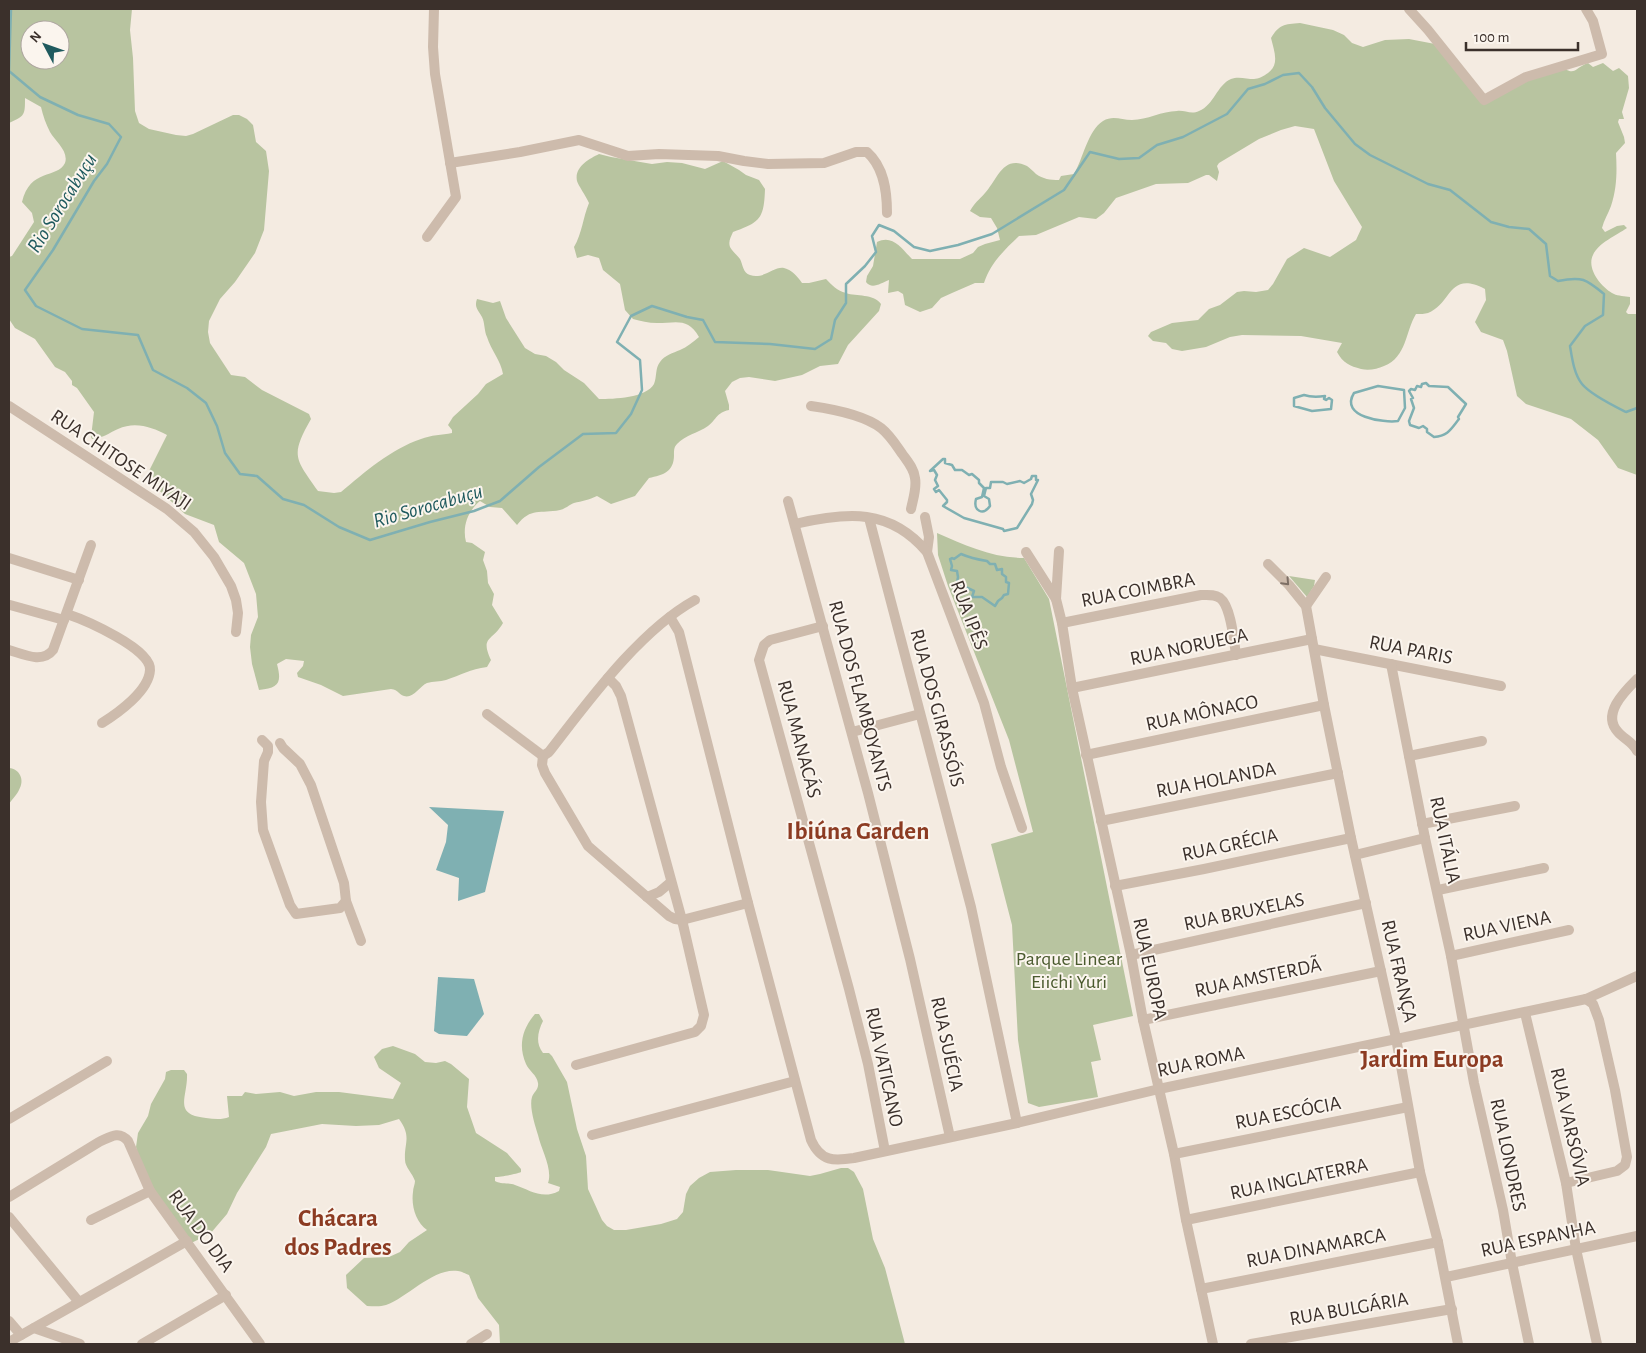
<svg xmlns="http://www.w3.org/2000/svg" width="1646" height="1353" font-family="'Alegreya Sans',sans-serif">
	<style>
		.green { fill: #b8c4a0; fill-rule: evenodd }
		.water { fill: #7fb0b2 }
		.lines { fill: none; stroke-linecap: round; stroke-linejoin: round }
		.stream { stroke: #7fb0b2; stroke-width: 2.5 }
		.minor { stroke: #cdbbac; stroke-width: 10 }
		.oneway { stroke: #7d6f65 }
		.labels { text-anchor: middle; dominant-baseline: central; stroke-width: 4; stroke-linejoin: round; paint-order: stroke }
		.street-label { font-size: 20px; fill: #3b302b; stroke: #fbf5ee }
		.park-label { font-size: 20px; fill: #4a5a2e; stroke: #fbf5ee }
		.water-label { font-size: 21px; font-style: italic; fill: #1f5a5e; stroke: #fbf5ee }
		.district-label { font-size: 25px; font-weight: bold; fill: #8c3b22; stroke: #fbf5ee }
	</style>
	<rect width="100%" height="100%" fill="#f4ebe1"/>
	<!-- green -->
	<g class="green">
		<path d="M9 9H132L130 30 133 58 135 111 139 123 149 129 176 135 186 136 193 134 233 115H239L247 119 253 125 256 142 266 151 269 171 264 230 255 253 235 282 220 299 209 321 208 332 210 343 231 375 245 377 262 390 309 414 311 419C290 456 295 458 318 491L334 493 341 492C365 472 391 449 421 439 431 435 442 435 452 433V430L448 425 453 417 478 394 486 384 503 374C501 361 491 350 487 337 484 331 485 323 482 317 478 310 474 307 477 299L493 303 500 301 506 318 525 348 535 354 546 356 556 362 564 370 584 383 599 399C614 399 646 398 654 384 657 377 655 368 660 362 665 355 673 353 680 350 687 347 693 342 699 337 688 317 676 323 657 323 648 323 641 321 633 319L625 310 620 284 603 270 599 258 588 255 577 258 574 247C582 234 583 217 589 203 586 196 578 185 577 181 574 167 589 159 599 154L611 157 652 164 667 162 682 163 705 169 723 161 739 170 746 175 759 180 765 189C764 219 760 222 733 232 731 237 728 241 730 247 732 251 737 255 740 259 743 265 743 273 750 275 763 280 774 266 784 268 792 270 798 277 802 283H809L826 279C832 285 837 291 846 293 857 297 873 293 881 304L879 311 848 345 838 364 820 366 802 375 775 381 749 377 740 378 732 382 725 391 729 405V410C716 413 717 419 708 426 698 433 685 435 677 444 674 447 674 450 674 455 674 472 663 475 649 478L635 496 611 504 597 496C589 500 582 501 574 503 569 505 565 509 560 510 540 514 531 507 517 525L502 508 490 507 480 501C468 511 462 526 466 542L472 543 485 552 483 560 487 571 488 583 494 594 492 605 503 623C492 642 480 636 491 660L487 667C470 669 461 675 446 680 440 682 433 681 427 683 420 686 413 699 404 696 398 694 399 690 391 689L343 696 321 685 298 677 297 673 303 666 304 661 286 659 277 664C282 683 279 688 259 690L252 664 250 647 251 635 258 617 256 594 244 563 219 542 214 525 185 514 151 483 148 473 167 435C152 427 135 421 118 429 109 433 103 438 92 439L91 437 94 412 77 388 72 385V381L65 372 55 367 35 339 15 328 9 319V257L12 256 34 222 32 213 22 202C30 168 57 179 65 163 69 151 55 141 50 132 46 124 43 116 41 107L25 98C25 115 25 116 9 123ZM30 30H60V60H30Z"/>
		<path d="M1300 23 1333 30 1344 35 1352 43 1363 47 1385 40 1409 39 1435 44 1484 100 1560 66C1576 77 1574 68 1588 63L1593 67 1603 63 1613 71 1619 68 1628 76 1629 88 1622 112 1624 119H1619L1618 122 1624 137 1625 143 1616 153C1617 171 1617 188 1611 206 1608 214 1604 220 1602 228L1605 232 1617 226 1624 225 1627 228C1617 235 1598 243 1593 255 1586 269 1602 288 1614 294 1618 296 1625 296 1630 297V304L1626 312 1628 314H1637V475L1618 468 1598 440 1571 419 1526 404 1517 396 1507 351 1503 340 1481 332 1475 322 1486 300 1485 289C1448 270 1452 304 1428 313 1425 314 1420 314 1416 314 1405 332 1407 357 1384 366 1377 369 1369 371 1361 369 1350 366 1343 363 1337 352L1342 343 1301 336 1242 335 1230 337 1206 347 1182 351 1172 349 1166 343 1153 341 1148 336 1151 332 1172 323 1198 320 1209 309 1220 305 1237 292 1244 291 1256 292 1268 290 1273 284 1287 259 1304 248 1330 257 1356 240 1362 227 1334 181 1314 129 1295 126 1281 130 1259 139 1219 163 1217 166 1219 172 1217 181 1209 175H1206L1188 183 1156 184 1116 198 1104 213 1096 219 1079 217 1036 235 1019 236C1004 250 990 264 984 283H975L952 293 941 298 932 308 920 312 905 305 903 294 898 291 888 293 889 280C881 283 872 290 866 282L867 276 873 266 877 242C893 234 902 249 912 259H960L973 253 978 247 985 244 1000 240 997 228 991 218 980 217 970 211C975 202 979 200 985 193 997 180 1003 154 1027 166 1030 168 1033 171 1036 174 1043 179 1050 180 1059 180L1061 176 1074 174C1083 159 1088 130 1103 121 1113 115 1121 120 1132 120 1147 120 1162 111 1177 111 1185 110 1191 115 1199 111 1214 105 1217 85 1231 79 1238 76 1247 79 1254 79 1258 79 1264 76 1268 73 1280 64 1274 51 1271 38 1279 25 1284 24 1300 23Z"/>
		<path d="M937 533C965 545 992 558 1024 558L1049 599 1133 1016 1093 1025 1101 1060 1091 1062 1098 1097 1039 1107 1028 1103 1018 1040 1012 925 991 844 1033 832 1009 740 948 586 938 555Z"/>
		<polygon points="1289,576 1315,580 1314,586 1307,597"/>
		<path d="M9 768C20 769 25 780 19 790 17 795 12 799 9 804Z"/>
		<path d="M535 1014H539L543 1021C538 1031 535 1043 543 1053H549L552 1056 567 1082 577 1129 586 1156 588 1189 602 1220 607 1226 614 1230H626L661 1224 677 1219 683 1212 686 1194 690 1186 699 1178 710 1172 736 1170H768L810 1176 820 1174 841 1168H848L854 1172 863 1189 873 1239 885 1268 905 1344H500L499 1325 478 1298 469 1275C466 1274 461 1271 458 1271 434 1267 408 1297 386 1305 380 1307 373 1306 367 1306L347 1288 346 1275 364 1258 389 1257 400 1252 409 1242 427 1230C416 1222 411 1206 413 1192 413 1188 415 1184 415 1181 413 1174 405 1167 405 1160 404 1142 412 1137 399 1119L379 1125 356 1126 322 1124 271 1134 266 1147 237 1193 227 1214 210 1234 189 1244 142 1170 136 1147 138 1133 148 1116 151 1104 165 1079 166 1072 171 1070H184L187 1074C188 1097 172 1115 206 1118 214 1119 222 1120 229 1117L227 1096H242L245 1092 256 1094 280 1092 294 1096 316 1092H339L393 1099 401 1083 379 1068 374 1057 382 1049 393 1046 415 1054 425 1062 436 1063 445 1061 451 1064 469 1079 467 1107 476 1133 507 1153 521 1169V1172C517 1174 500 1177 495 1177V1181C502 1185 508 1182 515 1185 530 1190 542 1200 559 1191L560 1187 548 1183C553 1169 541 1149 538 1135 535 1125 529 1107 532 1097 534 1092 539 1089 538 1083 537 1075 529 1071 526 1064 518 1046 522 1029 535 1014Z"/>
	</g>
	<!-- water -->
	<g class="water">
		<polygon points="429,807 504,811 485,892 458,901 459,878 436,870 446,842 448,825"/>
		<polygon points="438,977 474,979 484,1014 467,1036 439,1034 434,1031"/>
	</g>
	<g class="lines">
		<!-- stream -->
		<g class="stream">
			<path d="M11 9 9 71 40 97 78 115 109 124 121 137 107 164 94 181 53 250 25 290 36 306 82 329 138 335 153 370 187 388 206 403 217 426 225 453 240 474 257 476 283 499 304 505 339 527 370 540 430 522 474 511 500 501 539 467 583 434 616 433 631 414 642 390 640 360 617 342 631 316 652 306 687 317 703 320 715 342 770 344 815 349 831 339 835 320 846 303V284L865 266 876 252 872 236 879 225 894 231 914 247 930 251 958 245 992 234 1064 190 1090 152 1119 159 1139 158 1157 145 1183 137 1227 114 1248 89 1265 84 1283 75 1299 73 1312 87 1325 108 1355 144 1370 155 1428 184 1450 190 1491 222 1509 227 1529 229 1546 244 1550 276 1558 281C1582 276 1586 279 1604 294L1603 315 1585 326 1570 346C1572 358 1574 374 1582 384 1591 395 1614 406 1626 412L1637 408"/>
			<path d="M1426 383 1429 386 1448 387 1466 404 1458 417 1459 419C1451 429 1448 436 1434 437L1427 432V429L1423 426 1419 428 1410 425 1409 421 1414 408 1411 399 1413 398 1409 391 1411 389 1415 390 1417 386 1421 387 1422 384Z"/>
			<path d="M1378 386 1404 390 1405 408 1398 421C1384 423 1339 417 1354 393Z"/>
			<path d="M1304 395C1310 397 1318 397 1325 396L1324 399 1326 400 1329 398 1332 400 1331 409 1312 411 1294 406V398Z"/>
			<path d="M943 459H945V463L952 465 955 470H962L969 475 972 474 979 480V483L984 488 982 497 976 499C973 511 983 516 990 506L989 499 984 496 986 488H990L991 482H1003L1007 484 1020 481 1024 483 1031 479 1032 476H1036V480H1038L1031 494 1033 500 1032 504 1017 528 1004 531 1003 529 964 518 943 506 947 502V500L939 490 936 492 934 489 938 486 935 480 937 475 934 470 930 471Z"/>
			<path d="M961 554C968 557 981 560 987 561L990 564H995L997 570 1002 569V574L1006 577V582L1009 583 1008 594 1004 595 1002 598 998 601 995 606 982 597H972L974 591 957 583 958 577 957 571 951 570 952 566 950 559 952 558 954 559Z"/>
		</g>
		<!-- minor -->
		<g class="minor">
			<polyline points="1409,9 1428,30 1484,100 1526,77 1602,54 1593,21 1586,9"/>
			<path d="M450 163 520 152 579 140 628 156 659 154 718 156 744 161 768 164 824 163 856 152H867C884 167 887 191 887 213"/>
			<polyline points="427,237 456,197 435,74 433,47 434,9"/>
			<polyline points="9,406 167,509 194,532 214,557 231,586 236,600 238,613 236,632"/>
			<path d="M811 406C832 409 864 415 881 428 890 435 896 445 903 455 908 462 914 469 915 478 917 488 913 499 911 509"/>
			<polyline points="788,501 868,793 910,959 950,1137"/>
			<polyline points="925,517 929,537 927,552"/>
			<polyline points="869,518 971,907 1017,1123"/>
			<path d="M795 524C847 512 890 508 927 552L984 703 1001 767 1022 828"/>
			<polyline points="1059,551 1056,599 1062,623 1072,688 1131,955 1143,1020 1174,1154 1186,1220 1213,1344"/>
			<polyline points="1026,552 1056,599"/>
			<polyline points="9,558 79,580"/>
			<polyline points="1268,564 1289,585 1306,606 1324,705 1351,838 1396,1038 1420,1172 1438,1242 1458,1344"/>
			<polyline points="10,605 64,620"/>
			<polyline points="1306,606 1326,577"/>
			<path d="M67 614C85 620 152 649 150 670 149 691 118 713 102 723"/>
			<path d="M670 617 679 632 748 903 811 1140C821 1162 834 1161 854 1158L1017 1123 1159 1089 1586 999 1637 976"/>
			<path d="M1062 623 1201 595C1208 595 1214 594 1220 598 1231 606 1234 641 1236 655"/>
			<polyline points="823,626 770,640 764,645 759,660 849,989 868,1064 885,1151"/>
			<polyline points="1314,649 1501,686"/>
			<path d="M9 650C23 654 42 664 53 650L91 545"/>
			<polyline points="1391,664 1425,838 1451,956 1474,1083 1503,1210 1512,1263 1529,1344"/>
			<path d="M1637 679C1625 691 1601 714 1618 732 1624 739 1633 742 1637 751"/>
			<polyline points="1072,688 1312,639"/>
			<polyline points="487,714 543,756"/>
			<polyline points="852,732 920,714"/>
			<polyline points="262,740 268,746 268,752 264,761 261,802 263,830 290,905 296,914 340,908 346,901"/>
			<polyline points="280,743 283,748 300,764 311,785 344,883 346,901 361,941"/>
			<polyline points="1086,755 1324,705"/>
			<polyline points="543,756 542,765 545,773 588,846 669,916 675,919 682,920 748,903"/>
			<path d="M543 756 549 752C588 702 639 631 695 600"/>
			<polyline points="1409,756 1482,741"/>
			<polyline points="1101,821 1338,773"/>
			<polyline points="1422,824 1515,806"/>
			<polyline points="1355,855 1425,838"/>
			<polyline points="1115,886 1204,869 1351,838"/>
			<polyline points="1438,890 1544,868"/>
			<polyline points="647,897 659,892 671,882"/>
			<polyline points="1131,955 1366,903"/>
			<polyline points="1451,956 1569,930"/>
			<polyline points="1525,1013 1566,1183 1576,1249 1597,1344"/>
			<polyline points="1143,1020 1381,971"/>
			<polyline points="576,1065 695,1032 701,1026 704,1015 682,920 621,696 616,686 608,678"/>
			<polyline points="9,1119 107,1061"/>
			<polyline points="592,1135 795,1081"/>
			<polyline points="1174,1154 1408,1107"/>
			<polyline points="1566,1183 1617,1171 1625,1165 1627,1157 1615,1090 1599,1020 1593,1004 1586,999"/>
			<path d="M9 1197 99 1142C110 1137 119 1130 128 1141L150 1191 260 1344"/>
			<polyline points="9,1217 79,1302"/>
			<polyline points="91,1220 150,1191"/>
			<polyline points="1186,1220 1420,1172"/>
			<polyline points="1446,1277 1637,1236"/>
			<polyline points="1201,1289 1438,1242"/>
			<polyline points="9,1321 21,1335"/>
			<polyline points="34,1328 80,1344"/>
			<polyline points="9,1342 187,1241"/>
			<polyline points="142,1344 226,1295"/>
			<polyline points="471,1344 487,1334"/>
			<polyline points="1251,1344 1452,1309"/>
		</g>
	</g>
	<!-- one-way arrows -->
	<defs><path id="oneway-chevron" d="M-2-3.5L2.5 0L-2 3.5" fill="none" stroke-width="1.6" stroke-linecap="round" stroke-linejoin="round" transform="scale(1.25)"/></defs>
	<use class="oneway" href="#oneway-chevron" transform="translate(1286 582) rotate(47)"/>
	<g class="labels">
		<!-- street labels -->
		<g class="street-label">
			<text transform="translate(121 460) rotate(34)">RUA CHITOSE MIYAJI</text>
			<text transform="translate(1138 590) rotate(-11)">RUA COIMBRA</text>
			<text transform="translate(969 615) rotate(69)">RUA IPÊS</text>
			<text transform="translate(1189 647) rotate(-12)">RUA NORUEGA</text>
			<text transform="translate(1411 650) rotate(11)">RUA PARIS</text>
			<text transform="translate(860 696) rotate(75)">RUA DOS FLAMBOYANTS</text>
			<text transform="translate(937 708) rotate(75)">RUA DOS GIRASSÓIS</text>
			<text transform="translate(1202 713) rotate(-12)">RUA MÔNACO</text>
			<text transform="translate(799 739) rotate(75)">RUA MANACÁS</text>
			<text transform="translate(1216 780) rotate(-11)">RUA HOLANDA</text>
			<text transform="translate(1445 840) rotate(78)">RUA ITÁLIA</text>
			<text transform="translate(1230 845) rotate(-12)">RUA GRÉCIA</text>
			<text transform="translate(1244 912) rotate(-12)">RUA BRUXELAS</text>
			<text transform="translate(1507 926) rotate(-12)">RUA VIENA</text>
			<text transform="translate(1150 969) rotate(78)">RUA EUROPA</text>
			<text transform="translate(1399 971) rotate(77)">RUA FRANÇA</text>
			<text transform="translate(1258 978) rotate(-12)">RUA AMSTERDÃ</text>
			<text transform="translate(947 1044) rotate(78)">RUA SUÉCIA</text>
			<text transform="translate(1201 1062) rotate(-12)">RUA ROMA</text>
			<text transform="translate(884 1067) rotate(78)">RUA VATICANO</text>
			<text transform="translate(1288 1113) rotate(-11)">RUA ESCÓCIA</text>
			<text transform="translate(1570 1127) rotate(77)">RUA VARSÓVIA</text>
			<text transform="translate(1508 1155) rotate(78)">RUA LONDRES</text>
			<text transform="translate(1299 1179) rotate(-12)">RUA INGLATERRA</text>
			<text transform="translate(201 1231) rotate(54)">RUA DO DIA</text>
			<text transform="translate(1538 1239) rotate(-12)">RUA ESPANHA</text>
			<text transform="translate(1316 1248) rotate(-11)">RUA DINAMARCA</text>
			<text transform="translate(1349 1309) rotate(-10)">RUA BULGÁRIA</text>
		</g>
		<!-- park labels -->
		<g class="park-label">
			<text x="1069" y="959">Parque Linear<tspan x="1069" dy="23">Eiichi Yuri</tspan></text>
		</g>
		<!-- water labels -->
		<g class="water-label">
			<text transform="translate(62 203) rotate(-58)">Rio Sorocabuçu</text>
			<text transform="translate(428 506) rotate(-16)">Rio Sorocabuçu</text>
		</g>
		<!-- district labels -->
		<g class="district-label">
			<text x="858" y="831">Ibiúna Garden</text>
			<text x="1432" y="1059">Jardim Europa</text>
			<text x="338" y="1218">Chácara<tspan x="338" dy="29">dos Padres</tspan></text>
		</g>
	</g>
	<!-- border -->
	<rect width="1646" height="1353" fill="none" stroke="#3b302b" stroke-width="20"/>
	<!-- north arrow -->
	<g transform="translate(45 45) rotate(311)"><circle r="24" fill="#fbf5ee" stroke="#aea6a0"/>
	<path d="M0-4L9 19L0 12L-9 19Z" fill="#1f5a5e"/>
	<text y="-8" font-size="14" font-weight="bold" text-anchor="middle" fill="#3b302b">N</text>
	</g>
	<!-- scale -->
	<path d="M1466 42v8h112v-8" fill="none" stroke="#3b302b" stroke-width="2.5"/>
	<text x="1474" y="42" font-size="15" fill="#3b302b" stroke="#fbf5ee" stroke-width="4" paint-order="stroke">100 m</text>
</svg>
